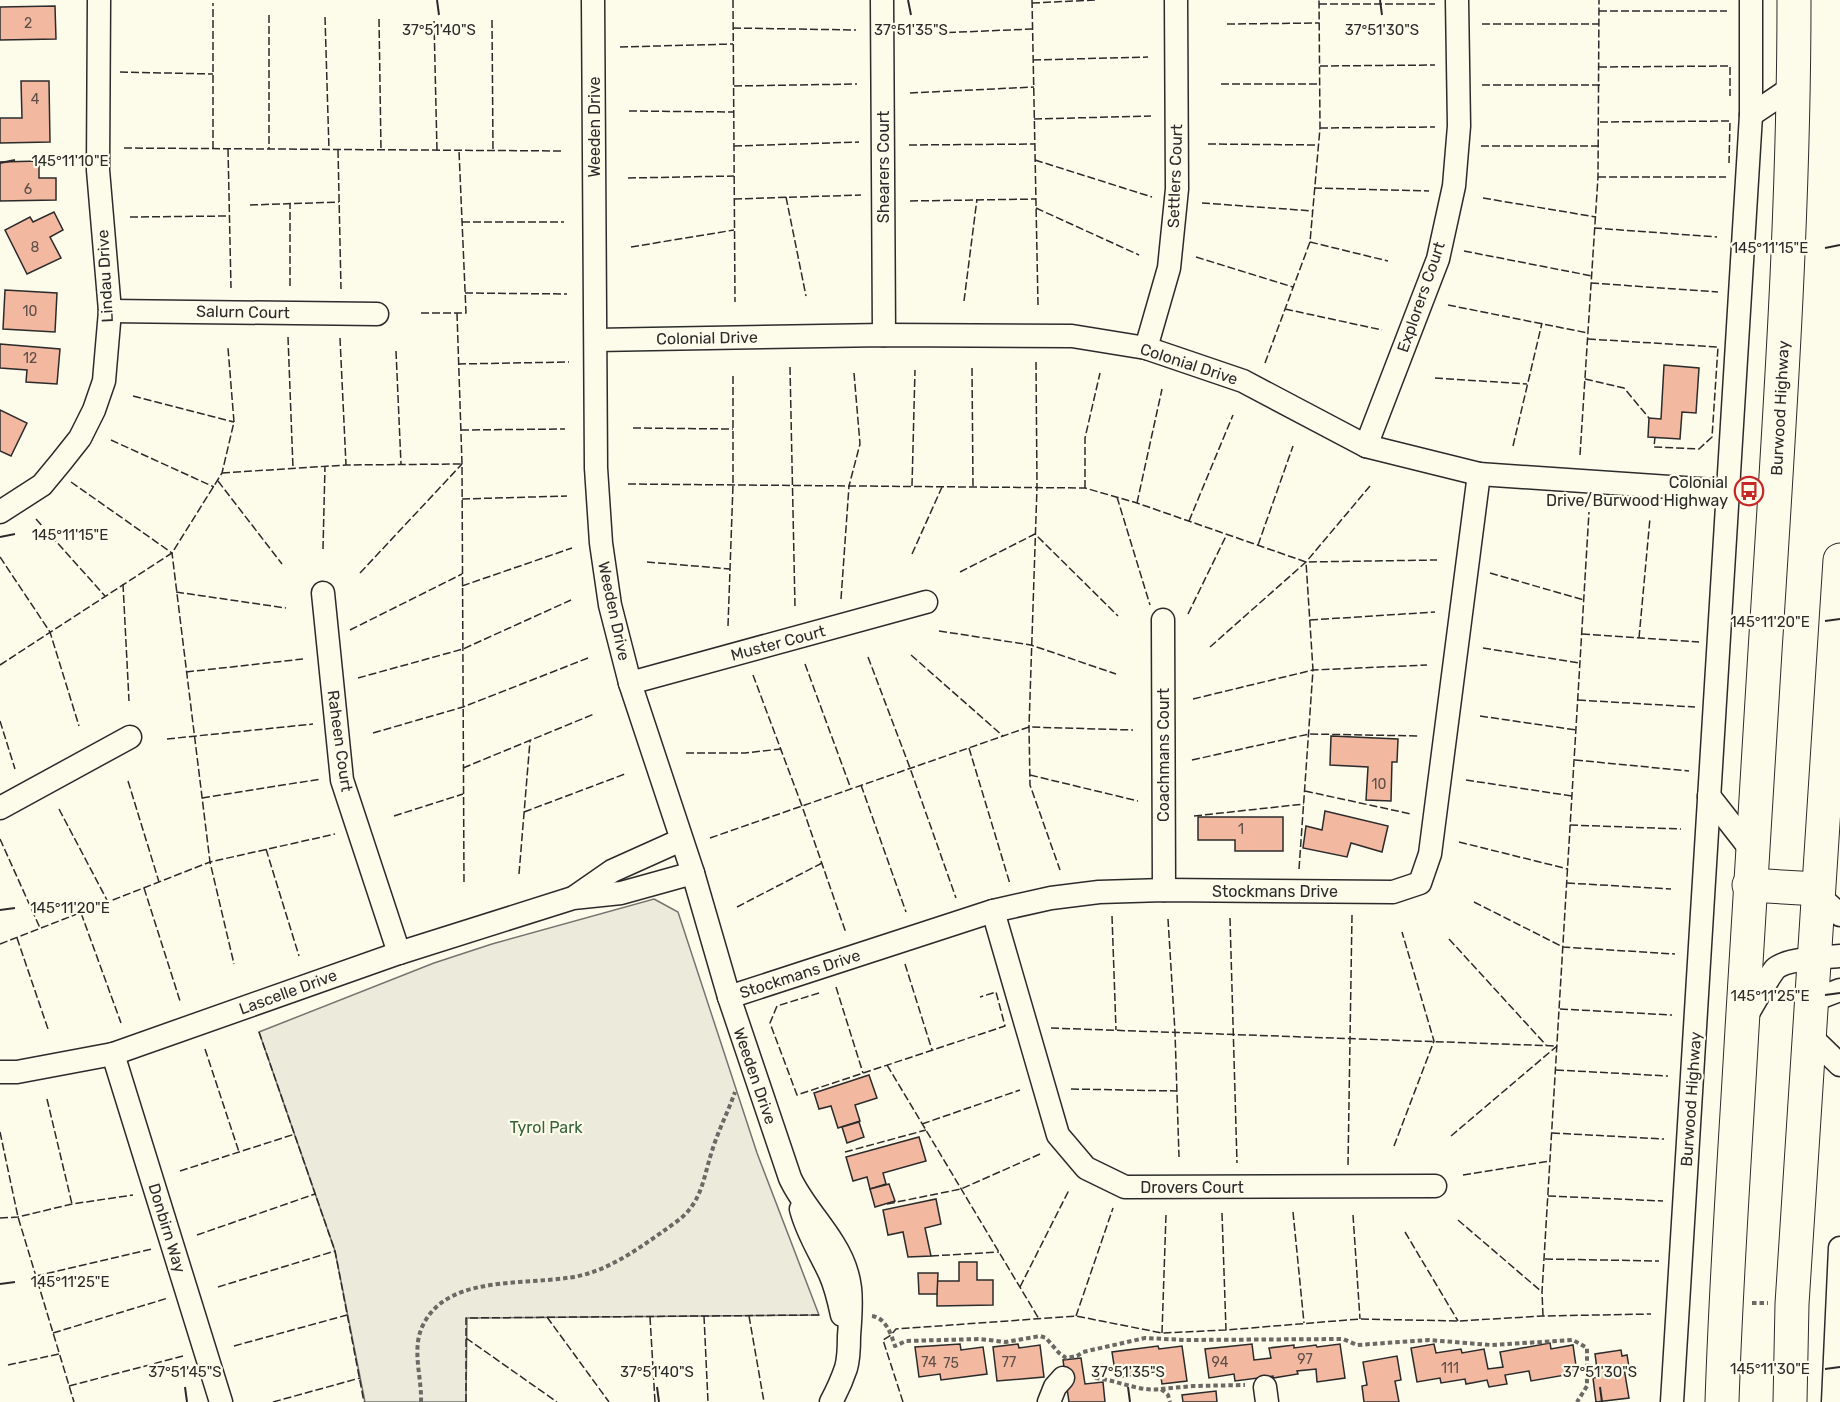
<svg xmlns="http://www.w3.org/2000/svg" width="1840" height="1402" font-family="Rubik,sans-serif">
	<style>
		.green { fill: #ecebdb; stroke: #74746e; stroke-width: 1.5 }
		.building { fill: #f2b8a0; stroke: #2b2b2b; stroke-width: 1.5 }
		.lines { fill: none; stroke-linecap: round; stroke-linejoin: round }
		.minor-casing { stroke: #2b2b2b; stroke-width: 25 }
		.highway-casing { stroke: #2b2b2b; stroke-width: 35 }
		.path { stroke: #6a6964; stroke-width: 4; stroke-dasharray: 4.5 3; stroke-linecap: butt }
		.minor { stroke: #fdfbea; stroke-width: 22 }
		.highway { stroke: #fdfbea; stroke-width: 33 }
		.fence { stroke: #2b2b2b; stroke-width: 1.5; stroke-dasharray: 8 3; stroke-linecap: butt }
		.ticks { fill: none; stroke: #2b2b2b; stroke-width: 2 }
		.labels { text-anchor: middle; dominant-baseline: central; stroke-width: 4.5; stroke-linejoin: round; paint-order: stroke }
		.number-label { font-size: 14px; fill: #5d4e48 }
		.street-label { font-size: 16px; fill: #2b2b2b; stroke: #fdfbea }
		.poi-label { font-size: 16px; fill: #2b2b2b; stroke: #fdfbea; text-anchor: end }
		.park-label { font-size: 16px; fill: #34623c; stroke: #fdfbea }
		.ticks-label { font-size: 15px; text-anchor: middle; fill: #2b2b2b; stroke: #fdfbea; stroke-width: 4.5; stroke-linejoin: round; paint-order: stroke }
	</style>
	<rect width="100%" height="100%" fill="#fdfbea"/>
	<!-- green -->
	<polygon class="green" points="654,899 678,912 757,1153 819,1315 467,1318 466,1402 365,1402 335,1251 259,1032 434,963 492,944"/>
	<!-- building -->
	<g class="building">
		<polygon points="55,6 56,39 0,40 0,7"/>
		<polygon points="21,81 49,81 50,142 0,143 0,118 22,118"/>
		<polygon points="39,161 39,178 56,178 56,200 0,201 0,162"/>
		<polygon points="54,212 63,230 50,237 61,258 27,274 5,230 30,217 33,222"/>
		<polygon points="5,290 57,293 55,332 3,329"/>
		<polygon points="0,344 60,349 57,384 26,382 27,370 0,368"/>
		<polygon points="1664,365 1699,368 1696,413 1682,412 1680,439 1648,437 1649,418 1661,419"/>
		<polygon points="0,410 27,423 11,456 0,451"/>
		<polygon points="1331,736 1398,739 1397,762 1392,762 1391,801 1366,800 1368,767 1330,765"/>
		<polygon points="1325,811 1388,826 1382,852 1351,843 1347,857 1303,848 1306,826 1322,830"/>
		<polygon points="1198,817 1283,817 1283,851 1235,851 1235,840 1198,840"/>
		<polygon points="869,1075 877,1098 855,1105 860,1121 838,1128 831,1106 819,1109 814,1093"/>
		<polygon points="859,1122 864,1137 847,1143 842,1127"/>
		<polygon points="919,1137 926,1161 883,1173 886,1184 870,1189 867,1177 853,1181 846,1157"/>
		<polygon points="889,1184 895,1201 875,1207 870,1189"/>
		<polygon points="936,1199 941,1224 925,1228 931,1256 908,1257 903,1232 888,1235 883,1210"/>
		<polygon points="959,1262 977,1262 977,1280 993,1280 993,1305 937,1306 937,1281 959,1281"/>
		<polygon points="918,1273 938,1273 937,1294 919,1294"/>
		<polygon points="1550,1343 1551,1349 1573,1345 1577,1373 1531,1381 1529,1371 1505,1375 1507,1384 1489,1387 1487,1380 1466,1384 1465,1379 1441,1383 1440,1378 1417,1382 1411,1348 1434,1344 1436,1353 1461,1349 1462,1353 1484,1349 1488,1369 1503,1367 1500,1352"/>
		<polygon points="960,1344 961,1350 983,1347 987,1374 941,1380 940,1374 919,1377 915,1347"/>
		<polygon points="1018,1344 1019,1348 1040,1345 1044,1377 997,1381 993,1347"/>
		<polygon points="1252,1344 1254,1360 1271,1358 1269,1348 1294,1345 1294,1348 1316,1345 1317,1347 1340,1344 1345,1378 1317,1382 1316,1369 1297,1371 1298,1374 1273,1378 1273,1376 1235,1381 1234,1374 1209,1378 1205,1349"/>
		<polygon points="1158,1346 1159,1349 1182,1346 1187,1381 1162,1384 1160,1371 1116,1378 1112,1352"/>
		<polygon points="1621,1350 1622,1356 1627,1355 1629,1367 1624,1368 1629,1398 1596,1402 1593,1378 1598,1377 1595,1354"/>
		<polygon points="1397,1356 1401,1380 1395,1381 1399,1402 1364,1402 1362,1386 1367,1385 1363,1362"/>
		<polygon points="1081,1358 1085,1384 1103,1382 1105,1402 1069,1402 1063,1360"/>
		<polygon points="1216,1391 1217,1402 1183,1402 1182,1395"/>
	</g>
	<g class="lines">
		<!-- minor casing -->
		<g class="minor-casing">
			<g id="minor">
				<path d="M593 0 596 468 601 543 610 605 630 683 693 873 729 997 790 1178C801 1202 819 1220 833 1243 854 1276 852 1299 849 1336 849 1346 849 1358 846 1368 842 1380 837 1391 831 1402"/>
				<polyline points="882,0 884,335"/>
				<polyline points="1751,115 1794,86"/>
				<polyline points="110,311 377,314"/>
				<polyline points="596,340 884,335 1072,336 1146,348 1243,381 1366,446 1479,474 1728,491"/>
				<polyline points="1146,348 1169,268 1177,189 1176,0"/>
				<polyline points="1366,446 1438,259 1454,186 1459,126 1457,0"/>
				<polyline points="0,512 42,485 61,462 80,438 94,410 104,381 110,311 98,170 99,0"/>
				<polyline points="323,593 342,780 399,953"/>
				<polyline points="1163,620 1164,890"/>
				<polyline points="630,683 926,602"/>
				<polyline points="1709,796 1752,851"/>
				<polyline points="0,808 130,737"/>
				<polyline points="1817,894 1840,915"/>
				<polyline points="576,896 612,871 681,840"/>
				<polyline points="993,911 1058,1135 1086,1168 1125,1187 1435,1186"/>
				<polyline points="729,997 993,911 1051,898 1099,892 1164,890 1393,892 1420,883 1430,854 1479,474"/>
				<polyline points="1811,1001 1840,990"/>
				<path d="M1745 1018C1754 1004 1765 982 1775 969 1785 959 1825 957 1840 956"/>
				<polyline points="1808,1034 1840,1065"/>
				<polyline points="113,1054 221,1402"/>
				<polyline points="0,1072 17,1072 113,1054 399,953 573,898 621,893 693,873"/>
				<path d="M801 1209C807 1233 820 1252 830 1274 836 1287 839 1301 842 1315"/>
				<polyline points="1265,1387 1267,1402"/>
				<polyline points="1049,1402 1055,1387 1063,1378"/>
				<polyline points="1672,1402 1751,115 1751,0"/>
				<polyline points="1833,1402 1840,1248"/>
			</g>
		</g>
		<!-- highway casing -->
		<g class="highway-casing">
			<g id="highway">
				<polyline points="1749,885 1818,889"/>
				<path d="M1722 1402C1726 1277 1735 1153 1742 1029 1750 892 1758 756 1767 620 1780 414 1794 207 1794 0"/>
				<polyline points="1790,1402 1792,1304 1840,560"/>
			</g>
		</g>
		<!-- path -->
		<g class="path">
			<polyline points="1752,1303 1768,1303"/>
			<path d="M872 1316C886 1318 891 1334 895 1346L906 1341 979 1339 1006 1342 1040 1336 1046 1338 1059 1353 1066 1358 1077 1356 1083 1352 1145 1338 1185 1340 1343 1339 1357 1345 1429 1340 1491 1345 1573 1340 1587 1348V1386L1577 1402"/>
			<path d="M1095 1378C1118 1380 1138 1392 1161 1389L1168 1395 1170 1402"/>
			<polyline points="1161,1389 1193,1386 1245,1385"/>
			<path d="M421 1402C422 1377 411 1349 423 1325 450 1269 540 1289 590 1273 617 1264 641 1247 665 1230 673 1224 683 1218 689 1210 703 1193 705 1172 712 1151 718 1131 728 1112 735 1092"/>
		</g>
		<!-- minor -->
		<use href="#minor" class="minor"/>
		<!-- highway -->
		<use href="#highway" class="highway"/>
		<!-- fence -->
		<g class="fence">
			<polyline points="733,0 735,302"/>
			<polyline points="1032,0 1038,305"/>
			<polyline points="1032,3 1097,0"/>
			<polyline points="1319,4 1435,4"/>
			<polyline points="1599,11 1727,11"/>
			<polyline points="269,15 269,149"/>
			<polyline points="325,17 329,150"/>
			<polyline points="379,19 381,150"/>
			<polyline points="492,20 493,151"/>
			<polyline points="434,21 437,151"/>
			<polyline points="1227,24 1319,23"/>
			<polyline points="1482,24 1599,24"/>
			<polyline points="733,28 856,30"/>
			<polyline points="915,34 1032,29"/>
			<polyline points="620,47 733,44"/>
			<polyline points="1033,60 1148,57"/>
			<polyline points="1320,66 1435,65"/>
			<polyline points="1599,67 1730,66 1730,96"/>
			<polyline points="120,72 213,74"/>
			<polyline points="1221,84 1319,84"/>
			<polyline points="1482,85 1600,85"/>
			<polyline points="734,86 857,84"/>
			<polyline points="910,93 1034,87"/>
			<polyline points="629,111 734,112"/>
			<polyline points="1034,119 1151,116"/>
			<polyline points="1600,122 1730,121 1729,163"/>
			<polyline points="1320,128 1435,127"/>
			<polyline points="1208,144 1318,145"/>
			<polyline points="909,145 1035,144"/>
			<polyline points="734,146 859,142"/>
			<polyline points="1481,146 1599,146"/>
			<polyline points="124,148 564,151"/>
			<polyline points="213,149 213,3"/>
			<polyline points="228,149 231,288"/>
			<polyline points="338,150 341,289"/>
			<polyline points="1035,160 1152,197"/>
			<polyline points="1598,177 1726,177"/>
			<polyline points="628,178 734,176"/>
			<polyline points="1314,188 1429,191"/>
			<polyline points="786,197 806,296"/>
			<polyline points="1483,198 1596,217"/>
			<polyline points="734,199 861,195"/>
			<polyline points="910,201 1036,199"/>
			<polyline points="1202,203 1313,211"/>
			<polyline points="250,205 339,202"/>
			<polyline points="1036,208 1139,255"/>
			<polyline points="130,217 229,216"/>
			<polyline points="462,222 564,222"/>
			<polyline points="1594,228 1717,237"/>
			<polyline points="1310,242 1388,261"/>
			<polyline points="631,247 734,230"/>
			<polyline points="1464,251 1592,276"/>
			<polyline points="1196,257 1293,287"/>
			<polyline points="1591,283 1718,292"/>
			<polyline points="290,286 290,204"/>
			<polyline points="465,293 567,294"/>
			<polyline points="964,301 977,199"/>
			<polyline points="1448,305 1588,333"/>
			<polyline points="1285,309 1382,330"/>
			<polyline points="421,313 466,313 459,151"/>
			<polyline points="457,313 462,464 464,883"/>
			<polyline points="288,337 293,468"/>
			<polyline points="340,338 346,465"/>
			<polyline points="1588,339 1718,347 1712,437 1699,449 1654,447 1655,437"/>
			<polyline points="396,351 401,464"/>
			<polyline points="1036,362 1037,487 1029,727 1030,785 1060,870"/>
			<polyline points="1265,363 1310,242 1320,128 1319,0"/>
			<polyline points="458,364 569,362"/>
			<polyline points="790,367 795,607"/>
			<polyline points="972,368 973,487"/>
			<polyline points="1435,378 1527,384"/>
			<polyline points="1585,379 1624,388 1649,418"/>
			<polyline points="133,396 234,422"/>
			<polyline points="633,428 733,429"/>
			<polyline points="461,430 565,429"/>
			<polyline points="111,440 214,487"/>
			<polyline points="1513,446 1542,323"/>
			<polyline points="1580,455 1598,177 1599,0"/>
			<polyline points="222,473 346,465 462,464"/>
			<polyline points="218,481 282,564"/>
			<polyline points="71,482 172,553 210,862 234,964"/>
			<polyline points="628,484 1085,488 1137,503 1306,562 1437,560"/>
			<polyline points="912,486 915,370"/>
			<polyline points="1085,488 1085,438 1100,373"/>
			<polyline points="1117,497 1150,605"/>
			<polyline points="462,499 567,496"/>
			<polyline points="1137,503 1162,389"/>
			<polyline points="36,519 105,596"/>
			<polyline points="1189,521 1233,415"/>
			<polyline points="1258,545 1293,446"/>
			<polyline points="323,549 325,466"/>
			<polyline points="912,554 942,487"/>
			<polyline points="0,557 50,632 79,726"/>
			<polyline points="647,562 730,569"/>
			<polyline points="960,572 1035,534 1118,616"/>
			<polyline points="360,573 462,464"/>
			<polyline points="1490,573 1584,600"/>
			<polyline points="123,584 129,701"/>
			<polyline points="462,586 572,548"/>
			<polyline points="176,592 286,608"/>
			<polyline points="841,599 849,486 860,444 854,373"/>
			<polyline points="1188,614 1227,534"/>
			<polyline points="1310,620 1435,612"/>
			<polyline points="728,626 733,485 733,374"/>
			<polyline points="350,630 462,574"/>
			<polyline points="939,631 1031,645 1116,674"/>
			<polyline points="1582,634 1699,642"/>
			<polyline points="1639,638 1650,518"/>
			<polyline points="1210,647 1306,562 1370,486"/>
			<polyline points="1483,648 1580,663"/>
			<polyline points="911,655 1003,736"/>
			<polyline points="868,657 910,768 956,898"/>
			<polyline points="805,664 851,789"/>
			<polyline points="0,665 172,553 222,473 234,422 228,348"/>
			<polyline points="186,672 303,659"/>
			<polyline points="753,675 802,806 846,933"/>
			<polyline points="358,678 463,649 571,600"/>
			<polyline points="1193,699 1313,670 1427,665"/>
			<polyline points="1578,700 1695,707"/>
			<polyline points="1480,716 1576,730"/>
			<polyline points="0,721 15,769"/>
			<polyline points="373,733 463,707 588,658"/>
			<polyline points="167,739 313,724"/>
			<polyline points="969,748 1010,884"/>
			<polyline points="686,753 745,753 781,749"/>
			<polyline points="1192,760 1309,734 1420,736"/>
			<polyline points="1575,760 1689,771"/>
			<polyline points="463,768 594,714"/>
			<polyline points="1030,775 1138,801"/>
			<polyline points="1466,780 1572,796"/>
			<polyline points="128,781 159,882"/>
			<polyline points="861,785 906,912"/>
			<polyline points="1305,791 1411,814"/>
			<polyline points="202,798 321,779"/>
			<polyline points="59,809 108,902"/>
			<polyline points="524,812 625,774"/>
			<polyline points="394,816 463,794"/>
			<polyline points="1194,816 1304,804"/>
			<polyline points="1570,825 1681,829"/>
			<polyline points="710,838 1029,727 1133,730"/>
			<polyline points="0,839 40,928"/>
			<polyline points="1459,842 1568,869"/>
			<polyline points="266,849 299,956"/>
			<polyline points="1299,869 1313,670 1306,562"/>
			<polyline points="519,874 530,741"/>
			<polyline points="1567,883 1671,889"/>
			<polyline points="144,888 180,1001"/>
			<polyline points="1474,902 1563,947 1675,954"/>
			<polyline points="737,907 822,863"/>
			<polyline points="81,913 121,1023"/>
			<polyline points="1112,916 1116,1030"/>
			<polyline points="1230,918 1237,1163"/>
			<polyline points="1168,919 1175,1032 1179,1157"/>
			<polyline points="17,938 48,1029"/>
			<polyline points="1449,939 1546,1045"/>
			<polyline points="0,944 210,862 335,834"/>
			<polyline points="905,964 932,1050"/>
			<polyline points="836,987 863,1073"/>
			<polyline points="819,993 777,1006 770,1023 797,1095 1005,1026 996,992 980,997"/>
			<polyline points="1560,1009 1672,1015"/>
			<polyline points="1051,1028 1557,1046"/>
			<polyline points="259,1032 335,1251 364,1402"/>
			<polyline points="205,1049 239,1152"/>
			<polyline points="887,1065 1039,1319"/>
			<polyline points="1556,1070 1668,1076"/>
			<polyline points="1071,1089 1177,1091"/>
			<polyline points="47,1099 72,1204"/>
			<polyline points="922,1124 1020,1090"/>
			<polyline points="0,1132 18,1217 74,1402"/>
			<polyline points="1552,1133 1664,1139"/>
			<polyline points="1451,1136 1557,1046"/>
			<polyline points="1394,1146 1434,1041 1402,932"/>
			<polyline points="845,1152 926,1130"/>
			<polyline points="1348,1165 1352,915"/>
			<polyline points="180,1171 295,1134"/>
			<polyline points="1463,1175 1550,1161"/>
			<polyline points="1548,1196 1663,1201"/>
			<polyline points="887,1204 961,1189 1040,1154"/>
			<polyline points="1293,1212 1304,1323"/>
			<polyline points="1222,1213 1226,1330"/>
			<polyline points="1353,1215 1360,1319"/>
			<polyline points="0,1218 18,1217 72,1204 133,1195"/>
			<polyline points="1458,1220 1542,1292"/>
			<polyline points="1405,1232 1458,1321"/>
			<polyline points="197,1235 315,1194"/>
			<polyline points="931,1256 999,1252"/>
			<polyline points="1545,1259 1659,1261"/>
			<polyline points="36,1276 152,1249"/>
			<polyline points="218,1287 335,1251"/>
			<polyline points="1020,1287 1069,1190"/>
			<polyline points="704,1316 708,1402"/>
			<polyline points="749,1316 764,1402"/>
			<polyline points="1076,1316 1113,1208"/>
			<polyline points="1543,1316 1542,1292 1589,512"/>
			<polyline points="547,1317 609,1402"/>
			<polyline points="650,1317 655,1402"/>
			<polyline points="53,1333 168,1298"/>
			<polyline points="1162,1333 1166,1215"/>
			<polyline points="466,1338 557,1402"/>
			<polyline points="234,1346 347,1315"/>
			<polyline points="8,1365 59,1354"/>
			<polyline points="69,1386 183,1356"/>
			<polyline points="273,1402 360,1378"/>
			<polyline points="466,1402 466,1318 819,1315"/>
			<polyline points="903,1402 883,1340 891,1335 896,1329 1076,1316 1162,1333 1226,1330 1360,1319 1458,1321 1543,1316 1651,1314"/>
		</g>
	</g>
	<!-- ticks -->
	<path class="ticks" d="M437 0 439 15M908 0 911 15M1380 0 1382 15M0 163 15 160M1825 248 1840 245M0 537 15 534M1825 621 1840 619M0 910 15 908M1825 995 1840 993M0 1284 15 1282M1825 1369 1840 1367M185 1387 187 1402M657 1387 659 1402M1128 1387 1130 1402M1600 1387 1602 1402"/>
	<!-- icons -->
	<defs>
		<g id="bus-ring" transform="scale(1.5)"><circle r="9.5" fill="#fdfbea" stroke="#c62828" stroke-width="1.5"/><path d="M-5-6H5V4H4V6H2V4H-2V6H-4V4H-5ZM-3.5-4V0h7V-4ZM-3.5 1.2v1.5H-2V1.2ZM2 1.2v1.5H3.5V1.2Z" fill="#c62828"/></g>
	</defs>
	<g fill-rule="evenodd">
		<use href="#bus-ring" x="1749" y="491"/>
	</g>
	<g class="labels">
		<!-- number labels -->
		<g class="number-label">
			<text x="28" y="23">2</text>
			<text x="35" y="99">4</text>
			<text x="28" y="189">6</text>
			<text x="35" y="247">8</text>
			<text x="30" y="311">10</text>
			<text x="30" y="358">12</text>
			<text x="1379" y="784">10</text>
			<text x="1241" y="829">1</text>
			<text x="1305" y="1359">97</text>
			<text x="929" y="1362">74</text>
			<text x="1009" y="1362">77</text>
			<text x="1220" y="1362">94</text>
			<text x="951" y="1363">75</text>
			<text x="1450" y="1368">111</text>
		</g>
		<!-- street labels -->
		<g class="street-label">
			<text transform="translate(594 127) rotate(-90)">Weeden Drive</text>
			<text transform="translate(883 167) rotate(-90)">Shearers Court</text>
			<text transform="translate(1175 176) rotate(-88)">Settlers Court</text>
			<text transform="translate(105 276) rotate(-93)">Lindau Drive</text>
			<text transform="translate(1421 297) rotate(-71)">Explorers Court</text>
			<text transform="translate(243 312) rotate(1)">Salurn Court</text>
			<text transform="translate(707 338) rotate(-1)">Colonial Drive</text>
			<text transform="translate(1189 364) rotate(18)">Colonial Drive</text>
			<text transform="translate(1780 408) rotate(-87)">Burwood Highway</text>
			<text transform="translate(614 611) rotate(78)">Weeden Drive</text>
			<text transform="translate(778 643) rotate(-15)">Muster Court</text>
			<text transform="translate(340 741) rotate(82)">Raheen Court</text>
			<text transform="translate(1163 755) rotate(-90)">Coachmans Court</text>
			<text x="1275" y="891">Stockmans Drive</text>
			<text transform="translate(800 974) rotate(-18)">Stockmans Drive</text>
			<text transform="translate(288 992) rotate(-20)">Lascelle Drive</text>
			<text transform="translate(755 1076) rotate(71)">Weeden Drive</text>
			<text transform="translate(1691 1099) rotate(-86)">Burwood Highway</text>
			<text x="1192" y="1187">Drovers Court</text>
			<text transform="translate(167 1228) rotate(73)">Donbirn Way</text>
		</g>
		<!-- poi labels -->
		<g class="poi-label">
			<text x="1728" y="482">Colonial<tspan x="1728" dy="18">Drive/Burwood Highway</tspan></text>
		</g>
		<!-- park labels -->
		<g class="park-label">
			<text x="546" y="1127">Tyrol Park</text>
		</g>
	</g>
	<g class="ticks-label">
		<text x="439" y="35">37°51'40"S</text>
		<text x="911" y="35">37°51'35"S</text>
		<text x="1382" y="35">37°51'30"S</text>
		<text x="70" y="166">145°11'10"E</text>
		<text x="1770" y="253">145°11'15"E</text>
		<text x="70" y="540">145°11'15"E</text>
		<text x="1770" y="627">145°11'20"E</text>
		<text x="70" y="913">145°11'20"E</text>
		<text x="1770" y="1001">145°11'25"E</text>
		<text x="70" y="1287">145°11'25"E</text>
		<text x="1770" y="1374">145°11'30"E</text>
		<text x="185" y="1377">37°51'45"S</text>
		<text x="657" y="1377">37°51'40"S</text>
		<text x="1128" y="1377">37°51'35"S</text>
		<text x="1600" y="1377">37°51'30"S</text>
	</g>
</svg>
